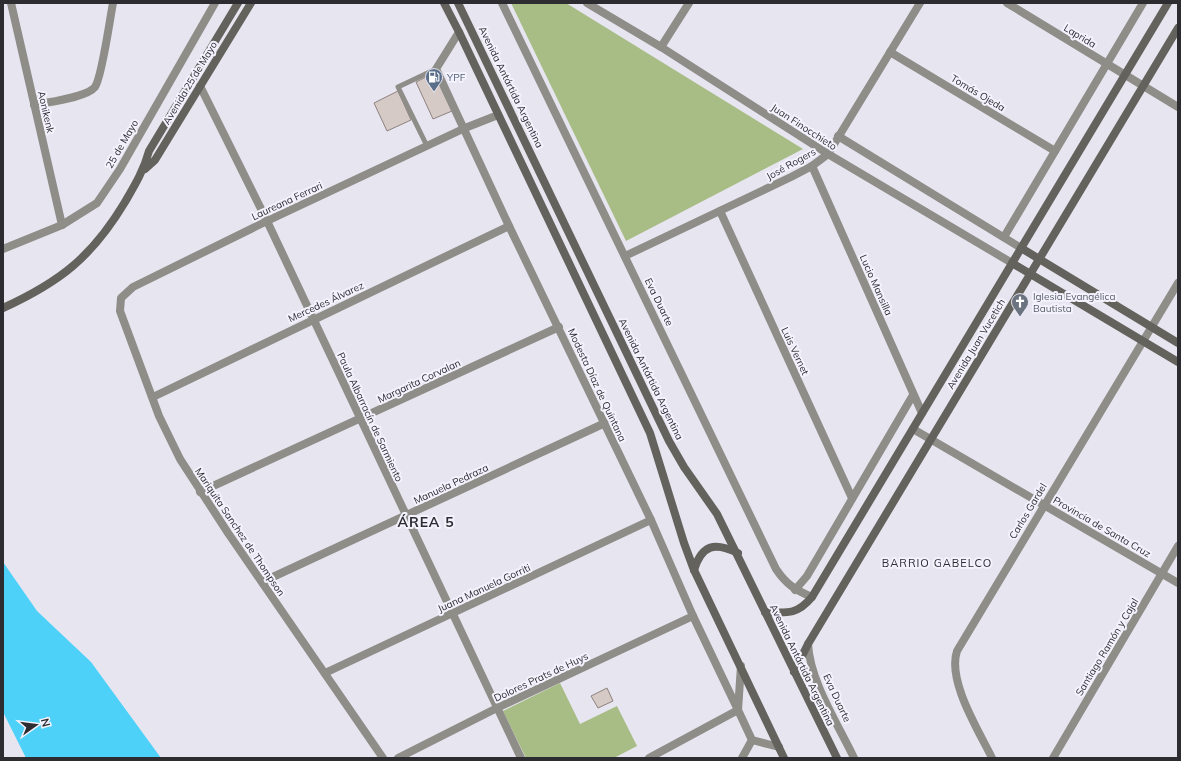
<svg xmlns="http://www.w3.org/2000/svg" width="1181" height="761" font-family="Mulish,sans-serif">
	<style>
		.green { fill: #a8bd85 }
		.water { fill: #4ed1f9 }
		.building { fill: #d6cac6; stroke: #8d827e }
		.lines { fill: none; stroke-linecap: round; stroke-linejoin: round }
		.lane { stroke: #8e8d88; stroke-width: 5 }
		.street { stroke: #8e8d88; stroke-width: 8 }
		.secondary { stroke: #64625c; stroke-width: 8 }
		.labels { text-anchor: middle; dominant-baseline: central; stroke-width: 4; stroke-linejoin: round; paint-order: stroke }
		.street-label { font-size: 10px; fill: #2d2c30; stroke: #f4f2fd }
		.service-label { font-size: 10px; fill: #4e5e75; stroke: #f4f2fd; text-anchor: start }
		.worship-label { font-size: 10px; fill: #5b616d; stroke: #f4f2fd; text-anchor: start }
		.neighbourhood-label { font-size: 11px; letter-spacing: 1px; fill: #2d2c30; stroke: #f4f2fd }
		.district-label { font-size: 14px; font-weight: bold; letter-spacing: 1px; fill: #2d2c30; stroke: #f4f2fd }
	</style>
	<rect width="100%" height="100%" fill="#e7e5f0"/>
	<!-- green -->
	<g class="green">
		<polygon points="511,3 566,3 803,149 626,241"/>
		<polygon points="560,683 580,724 617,706 637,746 614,758 526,758 503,711"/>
	</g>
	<!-- water -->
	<polygon class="water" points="3,562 37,611 91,662 161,758 26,758 3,712"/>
	<!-- building -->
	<g class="building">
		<polygon points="434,73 452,111 433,119 416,82"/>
		<polygon points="398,91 411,120 387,131 374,103"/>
		<polygon points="607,688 613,701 598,708 591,696"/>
	</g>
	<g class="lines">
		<!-- lane -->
		<polyline class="lane" points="427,146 398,87 436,69"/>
		<!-- street -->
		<g class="street">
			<polyline points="11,3 62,225"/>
			<path d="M502 3 776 569C786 584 795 590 812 597"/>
			<polyline points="587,3 661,47 828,154 1012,263"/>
			<polyline points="1007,3 1178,107"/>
			<polyline points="459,32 436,69 509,226 651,520 693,616 738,710 649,758"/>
			<polyline points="661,47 689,3"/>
			<polyline points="890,52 1055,151"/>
			<polyline points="200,86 267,221 521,758"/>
			<path d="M34 105C47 102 86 98 95 87 102 77 110 18 113 3"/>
			<polyline points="838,136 1021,248"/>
			<polyline points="812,166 922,413"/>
			<polyline points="720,211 852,498"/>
			<polyline points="1004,237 1143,3"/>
			<polyline points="3,249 62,225 97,203 120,169 215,3"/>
			<polyline points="625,256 791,177 812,166 828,154 920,3"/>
			<polyline points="153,397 509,226"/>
			<polyline points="913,429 1178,583"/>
			<polyline points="200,492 559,327"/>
			<polyline points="262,582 605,423"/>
			<polyline points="795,590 807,576 913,395"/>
			<path d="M808 644C810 682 838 724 854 758"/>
			<polyline points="741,666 738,710 752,740 779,747"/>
			<polyline points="325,673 651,520"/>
			<polyline points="383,758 228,533 180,459 159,416 120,311 121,298 133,287 267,221 465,128 498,115"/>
			<polyline points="398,758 497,708 693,616"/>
			<polyline points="742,758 752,740"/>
			<path d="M992 758C979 731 947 681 957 651L1178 283"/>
			<polyline points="1053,758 1178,546"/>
		</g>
		<!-- secondary -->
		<g class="secondary">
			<polyline points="444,3 459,32 650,433 684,543 694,570 784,758"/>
			<polyline points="458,3 669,441 684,467 717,514 837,758"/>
			<polyline points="145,169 155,160 251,3"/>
			<polyline points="1021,248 1178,343"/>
			<polyline points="1012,263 1178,362"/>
			<path d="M3 308C60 282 92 257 125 202 135 185 144 170 149 151L238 3"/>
			<path d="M694 570C702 544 715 542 738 553"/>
			<path d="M765 612C787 613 797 615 812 597L1168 3"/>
			<polyline points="794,672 808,644 1178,28"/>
		</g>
	</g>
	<!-- icons -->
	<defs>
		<g id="fuel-pin" transform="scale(0.9)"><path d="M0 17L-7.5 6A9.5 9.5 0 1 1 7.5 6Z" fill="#5c6f8a" stroke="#f4f2fd"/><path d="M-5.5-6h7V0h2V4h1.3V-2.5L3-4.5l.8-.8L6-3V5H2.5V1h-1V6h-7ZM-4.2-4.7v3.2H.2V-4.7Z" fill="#fff"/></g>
		<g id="church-pin" transform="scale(0.9)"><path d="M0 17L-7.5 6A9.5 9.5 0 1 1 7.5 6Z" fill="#6b7280" stroke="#f4f2fd"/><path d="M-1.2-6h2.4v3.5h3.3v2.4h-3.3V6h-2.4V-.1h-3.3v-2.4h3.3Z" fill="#fff"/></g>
	</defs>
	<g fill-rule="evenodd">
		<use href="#fuel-pin" x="434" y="77"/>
		<use href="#church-pin" x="1020" y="302"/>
	</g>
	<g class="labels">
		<!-- street labels -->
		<g class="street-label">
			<text transform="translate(1080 36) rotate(31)">Laprida</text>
			<text transform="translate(190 83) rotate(-59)">Avenida 25 de Mayo</text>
			<text transform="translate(511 87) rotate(64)">Avenida Antártida Argentina</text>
			<text transform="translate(978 93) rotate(31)">Tomás Ojeda</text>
			<text transform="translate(46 112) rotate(77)">Aonikenk</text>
			<text transform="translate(804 127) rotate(33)">Juan Finocchieto</text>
			<text transform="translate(122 144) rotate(-60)">25 de Mayo</text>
			<text transform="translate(791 164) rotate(-29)">José Rogers</text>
			<text transform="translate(287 201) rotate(-25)">Laureana Ferrari</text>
			<text transform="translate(876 285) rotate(66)">Lucio Mansilla</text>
			<text transform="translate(326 302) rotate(-25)">Mercedes Álvarez</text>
			<text transform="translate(659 302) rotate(64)">Eva Duarte</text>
			<text transform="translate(976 344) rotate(-59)">Avenida Juan Vucetich</text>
			<text transform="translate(795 351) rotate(65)">Luis Vernet</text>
			<text transform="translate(651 379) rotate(64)">Avenida Antártida Argentina</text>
			<text transform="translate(419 381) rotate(-25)">Margarita Corvalan</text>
			<text transform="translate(597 385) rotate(65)">Modesta Díaz de Quintana</text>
			<text transform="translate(370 417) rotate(65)">Paula Albarracín de Sarmiento</text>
			<text transform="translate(451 484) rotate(-25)">Manuela Pedraza</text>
			<text transform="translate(1028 511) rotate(-59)">Carlos Gardel</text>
			<text transform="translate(1102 527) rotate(30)">Provincia de Santa Cruz</text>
			<text transform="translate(240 532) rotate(56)">Mariquita Sanchez de Thompson</text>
			<text transform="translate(484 588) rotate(-25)">Juana Manuela Gorriti</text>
			<text transform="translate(1107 647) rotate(-59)">Santiago Ramón y Cajal</text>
			<text transform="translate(802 665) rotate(64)">Avenida Antártida Argentina</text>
			<text transform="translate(541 677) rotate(-25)">Dolores Prats de Huys</text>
			<text transform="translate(837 698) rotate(65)">Eva Duarte</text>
		</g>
		<!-- service labels -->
		<g class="service-label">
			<text x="447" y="77">YPF</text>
		</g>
		<!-- worship labels -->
		<g class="worship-label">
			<text x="1033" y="296">Iglesia Evangélica<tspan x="1033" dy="12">Bautista</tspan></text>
		</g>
		<!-- neighbourhood labels -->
		<g class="neighbourhood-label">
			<text x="937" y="563">BARRIO GABELCO</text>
		</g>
		<!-- district labels -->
		<g class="district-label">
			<text x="426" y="522">ÁREA 5</text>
		</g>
	</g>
	<!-- border -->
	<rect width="1181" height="761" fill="none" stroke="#2d2c30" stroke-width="8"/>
	<!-- north arrow -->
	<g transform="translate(36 725) rotate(76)" stroke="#f4f2fd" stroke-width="3" paint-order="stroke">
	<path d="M0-3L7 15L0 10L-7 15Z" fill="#2d2c30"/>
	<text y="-6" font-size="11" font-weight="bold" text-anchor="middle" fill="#2d2c30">N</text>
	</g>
</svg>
